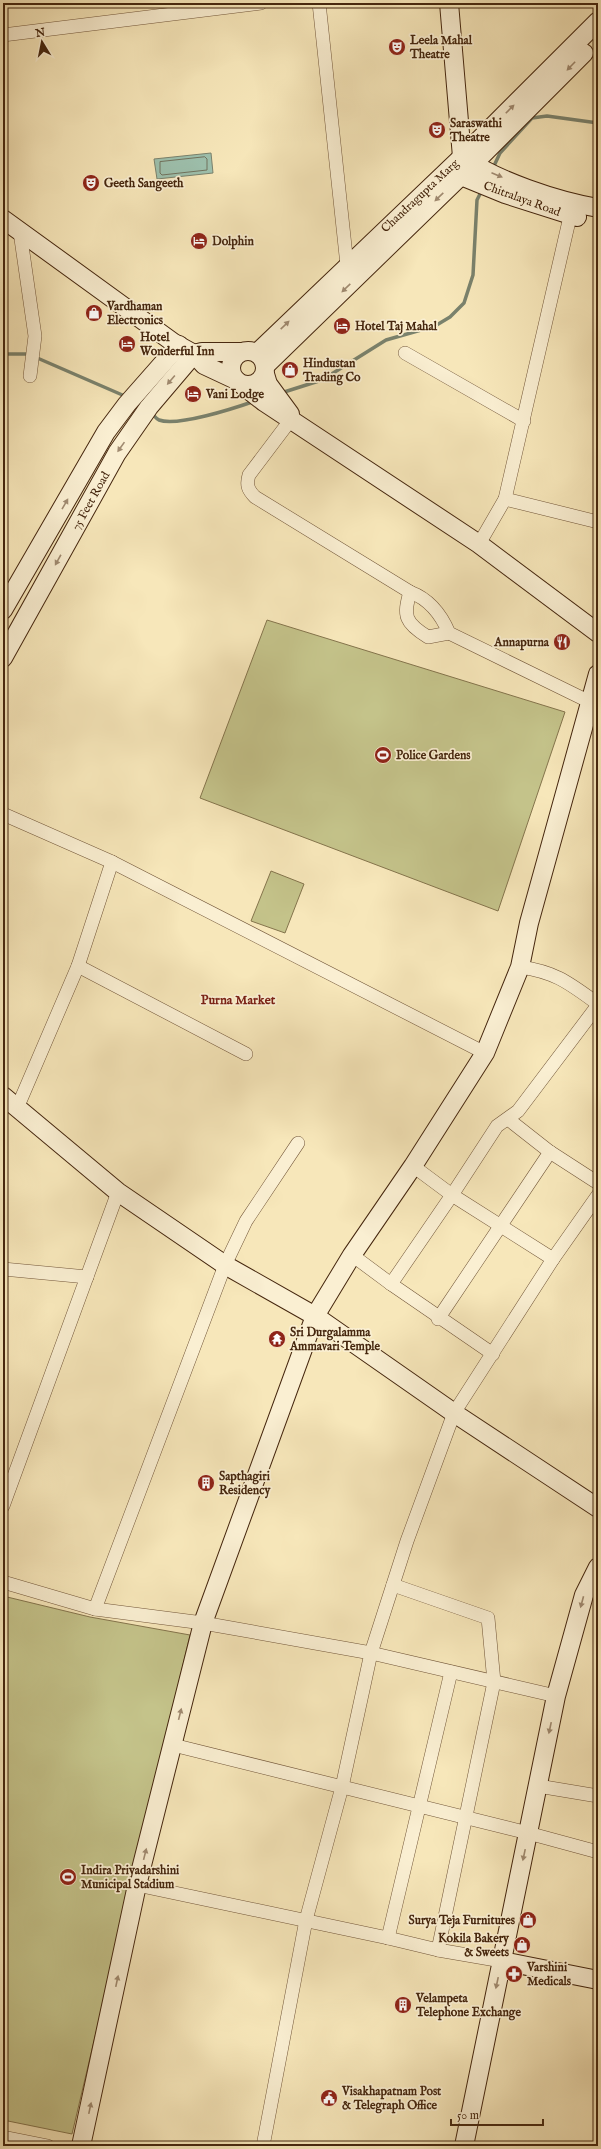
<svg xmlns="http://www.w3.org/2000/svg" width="601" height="2149" font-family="'IM FELL English',serif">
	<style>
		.green { fill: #c4c38a; stroke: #84744c }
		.water { fill: #9dc0ad; stroke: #7a826d }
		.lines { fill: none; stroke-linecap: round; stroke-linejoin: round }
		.shore { stroke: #71735e; stroke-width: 1 }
		.stream { stroke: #7a826d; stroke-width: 3.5 }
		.street-casing { stroke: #725639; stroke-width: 14 }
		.secondary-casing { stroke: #45260e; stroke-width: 20 }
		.street { stroke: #faefd2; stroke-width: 13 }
		.secondary { stroke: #faefd2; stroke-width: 18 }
		.oneway { fill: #a08a70 }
		.labels { text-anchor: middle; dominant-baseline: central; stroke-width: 3.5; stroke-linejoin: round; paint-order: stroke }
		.poi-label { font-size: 12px; font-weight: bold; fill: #45260e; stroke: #faefd2; text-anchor: start }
		.street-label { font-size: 12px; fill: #45260e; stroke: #faefd2 }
		.neighbourhood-label { font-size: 13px; font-weight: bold; fill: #7a1f14; stroke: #faefd2 }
	</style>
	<rect width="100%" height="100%" fill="#f7e7ba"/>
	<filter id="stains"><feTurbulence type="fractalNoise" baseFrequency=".005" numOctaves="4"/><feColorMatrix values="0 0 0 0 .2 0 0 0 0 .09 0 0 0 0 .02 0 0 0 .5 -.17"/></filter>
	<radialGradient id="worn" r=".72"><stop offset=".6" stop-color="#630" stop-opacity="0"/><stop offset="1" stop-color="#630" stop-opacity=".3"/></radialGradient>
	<!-- green -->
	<g class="green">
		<polygon points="267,620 565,712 498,911 200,798"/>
		<polygon points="271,871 304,884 285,933 251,921"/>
		<polygon points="3,1596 90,1617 190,1635 72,2134 3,2120"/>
	</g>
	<!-- water -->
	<polygon class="water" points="211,153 213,173 157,179 154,159"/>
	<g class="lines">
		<!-- shore -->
		<polygon class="shore" points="205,157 207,159 207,170 162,175 160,173 160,162"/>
		<!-- stream -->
		<g class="stream">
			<polyline points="493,168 500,153 532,118 547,116 598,123"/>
			<polyline points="3,354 30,354"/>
			<polyline points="35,357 127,397"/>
			<polyline points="281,393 322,380 386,340 435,326 450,317 464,303 473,275 477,200 482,190"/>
			<path d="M152 414C154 415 156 419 159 420 177 427 235 408 255 401"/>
		</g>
		<!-- street casing -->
		<g class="street-casing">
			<g id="street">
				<polyline points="319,3 347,265"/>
				<polyline points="3,35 261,3"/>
				<polyline points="20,232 35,336 30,376"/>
				<polyline points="405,353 524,421"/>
				<path d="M292 418 249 475C246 485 248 490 255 497L410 592C429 599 441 614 449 633L590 702"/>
				<polyline points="505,499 598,522"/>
				<polyline points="479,544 505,499 572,208"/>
				<path d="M410 592C403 616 405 623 428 637L449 633"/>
				<polyline points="3,814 112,862 485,1053"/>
				<polyline points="78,966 246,1054"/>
				<path d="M520 967C556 972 569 983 598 1004"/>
				<polyline points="18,1106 78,966 112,862"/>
				<polyline points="508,1119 550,1152 598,1183"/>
				<polyline points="413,1166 452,1195 553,1259"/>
				<polyline points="352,1255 391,1284 452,1195 497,1126 518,1111 598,1005"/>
				<polyline points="3,1269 87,1277"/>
				<polyline points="391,1284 493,1354"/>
				<polyline points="438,1319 550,1152"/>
				<polyline points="3,1506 118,1192"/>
				<polyline points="3,1582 95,1609 203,1623 371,1653 556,1696"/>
				<polyline points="393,1585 488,1618 494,1682 438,1950"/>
				<polyline points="95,1609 225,1265 246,1221 298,1143"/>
				<polyline points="173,1745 528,1833 598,1852"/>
				<polyline points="538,1786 598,1796"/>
				<polyline points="137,1885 388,1938 438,1950 502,1961"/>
				<polyline points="388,1938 451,1672"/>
				<polyline points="3,2137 48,2146"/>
				<polyline points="263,2146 306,1920 342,1787 371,1653 407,1541 454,1413 553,1259 598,1195"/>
			</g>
		</g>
		<!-- secondary casing -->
		<g class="secondary-casing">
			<g id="secondary">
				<path d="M449 3 462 157C497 181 557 201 598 208"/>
				<polyline points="452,169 461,176 505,194 577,217"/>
				<polyline points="3,219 174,343 194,354 204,365 236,380"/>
				<circle cx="248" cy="368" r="17"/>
				<polyline points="257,353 462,157 598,21"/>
				<polyline points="194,354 202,352 241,352"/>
				<polyline points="266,365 473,164 584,53"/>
				<polyline points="265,374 268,384 290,414"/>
				<polyline points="241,384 264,402 479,544 598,633"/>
				<polyline points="3,610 106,432 127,404 179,345"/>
				<polyline points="3,658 117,453 149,407 194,354"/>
				<polyline points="3,1096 118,1192 225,1265 315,1316 454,1413 598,1508"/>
				<polyline points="502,1961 598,1980"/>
				<polyline points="81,2146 137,1885 203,1623 315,1316 352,1255 413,1166 485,1053 520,967 529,923 598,674"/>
				<polyline points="464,2146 556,1696 584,1595 598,1567"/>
			</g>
		</g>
		<!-- street -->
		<use href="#street" class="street"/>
		<!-- secondary -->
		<use href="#secondary" class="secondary"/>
	</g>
	<!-- one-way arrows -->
	<defs><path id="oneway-solid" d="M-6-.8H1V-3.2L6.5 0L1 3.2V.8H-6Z"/></defs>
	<g class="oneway">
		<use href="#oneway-solid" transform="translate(571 66) rotate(134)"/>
		<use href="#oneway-solid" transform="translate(510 109) rotate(-45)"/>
		<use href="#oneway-solid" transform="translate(497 175) rotate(23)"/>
		<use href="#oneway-solid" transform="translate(439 197) rotate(136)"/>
		<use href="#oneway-solid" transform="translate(346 288) rotate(136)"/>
		<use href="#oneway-solid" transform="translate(285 325) rotate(-44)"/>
		<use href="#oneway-solid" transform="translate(171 380) rotate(130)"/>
		<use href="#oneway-solid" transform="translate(121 447) rotate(125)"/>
		<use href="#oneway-solid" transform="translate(65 504) rotate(-60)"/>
		<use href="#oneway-solid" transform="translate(58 560) rotate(119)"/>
		<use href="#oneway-solid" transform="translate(582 1602) rotate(105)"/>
		<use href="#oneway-solid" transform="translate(180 1714) rotate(-76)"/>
		<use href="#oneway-solid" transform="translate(550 1728) rotate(102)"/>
		<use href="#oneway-solid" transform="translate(145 1854) rotate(-76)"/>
		<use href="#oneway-solid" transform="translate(524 1855) rotate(102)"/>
		<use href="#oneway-solid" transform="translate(117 1981) rotate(-78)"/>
		<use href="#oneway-solid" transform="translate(497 1983) rotate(102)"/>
		<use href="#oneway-solid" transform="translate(90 2108) rotate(-78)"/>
	</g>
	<!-- icons -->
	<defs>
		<g id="theatre-disc" transform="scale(0.9)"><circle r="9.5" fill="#8f2418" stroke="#faefd2"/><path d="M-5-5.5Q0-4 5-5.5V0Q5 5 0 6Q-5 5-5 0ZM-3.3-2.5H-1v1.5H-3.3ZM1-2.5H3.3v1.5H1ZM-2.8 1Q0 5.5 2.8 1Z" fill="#fff"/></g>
		<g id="hotel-disc" transform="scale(0.9)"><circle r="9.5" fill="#8f2418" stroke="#faefd2"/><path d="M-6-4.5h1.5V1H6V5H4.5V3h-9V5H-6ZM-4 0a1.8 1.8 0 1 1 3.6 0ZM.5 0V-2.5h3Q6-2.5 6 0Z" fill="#fff"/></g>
		<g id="shop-disc" transform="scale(0.9)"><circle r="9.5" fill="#8f2418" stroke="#faefd2"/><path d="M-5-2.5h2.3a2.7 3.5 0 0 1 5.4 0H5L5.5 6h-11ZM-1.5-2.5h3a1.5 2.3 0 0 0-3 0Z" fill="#fff"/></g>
		<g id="restaurant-disc" transform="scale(0.9)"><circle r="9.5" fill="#8f2418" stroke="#faefd2"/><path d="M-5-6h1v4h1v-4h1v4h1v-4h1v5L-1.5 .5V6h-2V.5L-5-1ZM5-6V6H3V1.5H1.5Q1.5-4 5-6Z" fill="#fff"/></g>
		<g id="stadium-disc" transform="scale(0.9)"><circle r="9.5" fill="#8f2418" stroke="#faefd2"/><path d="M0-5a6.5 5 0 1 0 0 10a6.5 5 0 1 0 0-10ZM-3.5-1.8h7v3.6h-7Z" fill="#fff"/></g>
		<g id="temple-disc" transform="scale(0.9)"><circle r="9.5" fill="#8f2418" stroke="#faefd2"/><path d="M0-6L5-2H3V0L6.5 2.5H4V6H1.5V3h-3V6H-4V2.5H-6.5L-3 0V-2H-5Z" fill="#fff"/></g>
		<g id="building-disc" transform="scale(0.9)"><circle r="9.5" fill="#8f2418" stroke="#faefd2"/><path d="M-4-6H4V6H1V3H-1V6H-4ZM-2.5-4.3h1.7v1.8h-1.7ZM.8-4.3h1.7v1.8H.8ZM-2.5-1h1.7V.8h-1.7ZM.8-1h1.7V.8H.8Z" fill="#fff"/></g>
		<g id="pharmacy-disc" transform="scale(0.9)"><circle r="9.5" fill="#8f2418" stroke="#faefd2"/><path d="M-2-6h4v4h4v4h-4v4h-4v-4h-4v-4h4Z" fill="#fff"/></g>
		<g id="civic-disc" transform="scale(0.9)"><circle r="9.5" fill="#8f2418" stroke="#faefd2"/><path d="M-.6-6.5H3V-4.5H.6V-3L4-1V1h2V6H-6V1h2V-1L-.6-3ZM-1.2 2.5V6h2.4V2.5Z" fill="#fff"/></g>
	</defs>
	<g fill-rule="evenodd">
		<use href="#theatre-disc" x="397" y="47"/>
		<use href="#theatre-disc" x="437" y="130"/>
		<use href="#theatre-disc" x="91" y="183"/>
		<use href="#hotel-disc" x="199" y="241"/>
		<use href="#shop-disc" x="94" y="313"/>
		<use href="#hotel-disc" x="342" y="326"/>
		<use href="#hotel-disc" x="127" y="344"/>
		<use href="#shop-disc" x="290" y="370"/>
		<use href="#hotel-disc" x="193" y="394"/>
		<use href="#restaurant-disc" x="562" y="642"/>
		<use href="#stadium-disc" x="383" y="755"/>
		<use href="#temple-disc" x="277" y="1339"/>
		<use href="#building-disc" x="206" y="1483"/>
		<use href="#stadium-disc" x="68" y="1877"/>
		<use href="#shop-disc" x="528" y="1920"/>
		<use href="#shop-disc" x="522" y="1945"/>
		<use href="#pharmacy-disc" x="514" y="1974"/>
		<use href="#building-disc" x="403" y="2005"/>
		<use href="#civic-disc" x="329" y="2098"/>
	</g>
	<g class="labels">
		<!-- poi labels -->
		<g class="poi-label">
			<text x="410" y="40">Leela Mahal<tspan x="410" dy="14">Theatre</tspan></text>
			<text x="450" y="123">Saraswathi<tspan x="450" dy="14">Theatre</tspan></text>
			<text x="104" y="183">Geeth Sangeeth</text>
			<text x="212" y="241">Dolphin</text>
			<text x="107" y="306">Vardhaman<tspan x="107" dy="14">Electronics</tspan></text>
			<text x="355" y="326">Hotel Taj Mahal</text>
			<text x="140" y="337">Hotel<tspan x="140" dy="14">Wonderful Inn</tspan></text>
			<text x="303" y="363">Hindustan<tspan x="303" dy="14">Trading Co</tspan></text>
			<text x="206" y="394">Vani Lodge</text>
			<text x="549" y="642" text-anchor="end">Annapurna</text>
			<text x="396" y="755">Police Gardens</text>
			<text x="290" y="1332">Sri Durgalamma<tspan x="290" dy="14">Ammavari Temple</tspan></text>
			<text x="219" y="1476">Sapthagiri<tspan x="219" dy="14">Residency</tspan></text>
			<text x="81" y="1870">Indira Priyadarshini<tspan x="81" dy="14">Municipal Stadium</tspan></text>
			<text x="515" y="1920" text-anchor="end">Surya Teja Furnitures</text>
			<text x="509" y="1938" text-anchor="end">Kokila Bakery<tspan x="509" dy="14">&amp; Sweets</tspan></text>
			<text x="527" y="1967">Varshini<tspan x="527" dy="14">Medicals</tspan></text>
			<text x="416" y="1998">Velampeta<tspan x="416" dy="14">Telephone Exchange</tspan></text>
			<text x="342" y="2091">Visakhapatnam Post<tspan x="342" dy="14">&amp; Telegraph Office</tspan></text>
		</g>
		<!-- street labels -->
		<g class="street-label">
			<text transform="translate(420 196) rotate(-43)">Chandragupta Marg</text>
			<text transform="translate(522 199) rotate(20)">Chitralaya Road</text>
			<text transform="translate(91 501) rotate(-61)">75 Feet Road</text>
		</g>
		<!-- neighbourhood labels -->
		<g class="neighbourhood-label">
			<text x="238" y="1000">Purna Market</text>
		</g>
	</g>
	<!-- margin -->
	<rect width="601" height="2149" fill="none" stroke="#f7e7ba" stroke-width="16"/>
	<rect x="4" y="4" width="593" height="2141" fill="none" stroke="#45260e" stroke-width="2"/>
	<rect x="8" y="8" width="585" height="2133" fill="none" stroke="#45260e"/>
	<!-- north arrow -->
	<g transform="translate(42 42) rotate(350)" stroke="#faefd2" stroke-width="3" paint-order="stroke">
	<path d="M0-3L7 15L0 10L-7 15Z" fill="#45260e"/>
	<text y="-6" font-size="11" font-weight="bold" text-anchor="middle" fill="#45260e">N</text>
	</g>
	<!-- scale -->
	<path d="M451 2119v6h92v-6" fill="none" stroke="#45260e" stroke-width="2"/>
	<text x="457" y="2119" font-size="12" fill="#45260e" stroke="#faefd2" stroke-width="3" paint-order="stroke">50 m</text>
	<rect width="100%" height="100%" filter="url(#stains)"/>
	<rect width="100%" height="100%" fill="url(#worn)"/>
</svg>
